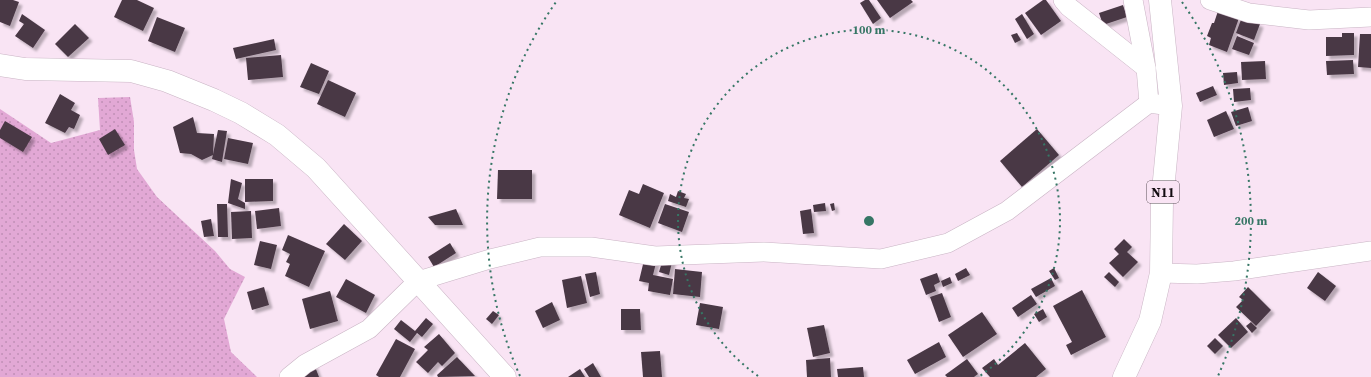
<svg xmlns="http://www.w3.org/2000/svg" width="1371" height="377" font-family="'Source Serif 4',serif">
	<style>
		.grass { fill: url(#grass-dots) }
		.building { fill: #493845; filter: url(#shadow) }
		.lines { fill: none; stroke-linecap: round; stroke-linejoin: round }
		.minor-casing { stroke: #c9b4c4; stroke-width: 20 }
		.major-casing { stroke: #c9b4c4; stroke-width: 23 }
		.highway-casing { stroke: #c9b4c4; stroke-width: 23 }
		.minor { stroke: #fff; stroke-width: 19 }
		.major { stroke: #fff; stroke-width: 22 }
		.highway { stroke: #fff; stroke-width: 22 }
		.ring { fill: none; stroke: #367665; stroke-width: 2; stroke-dasharray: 2 4 }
		.labels { text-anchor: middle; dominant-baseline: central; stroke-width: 4; stroke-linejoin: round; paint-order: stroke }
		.shield { fill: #f9e4f4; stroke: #574c54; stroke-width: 1 }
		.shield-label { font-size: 13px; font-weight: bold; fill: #120b10 }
		.centre { fill: #367665; stroke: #f9e4f4; stroke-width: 2 }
		.ring-label { font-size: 12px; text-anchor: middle; font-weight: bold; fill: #367665; stroke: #f9e4f4; stroke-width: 4; stroke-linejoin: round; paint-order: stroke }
	</style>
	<defs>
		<pattern id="grass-dots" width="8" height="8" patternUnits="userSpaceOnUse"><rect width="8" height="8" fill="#e2a8d5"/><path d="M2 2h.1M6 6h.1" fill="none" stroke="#c18fb6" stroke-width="1.8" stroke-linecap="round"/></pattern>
		<filter id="shadow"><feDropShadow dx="3.5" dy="3.5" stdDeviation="1" flood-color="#0004"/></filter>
	</defs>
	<rect width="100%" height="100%" fill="#f9e4f4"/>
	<!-- grass -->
	<polygon class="grass" points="130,97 134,122 134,150 137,169 157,197 215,251 230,269 245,277 224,319 231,352 257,377 0,377 0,109 51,143 100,130 98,98"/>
	<!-- building -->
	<g class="building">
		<polygon points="0,0 13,0 19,2 10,26 0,22"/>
		<polygon points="122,0 137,0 154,8 143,31 114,17"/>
		<polygon points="865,0 869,0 881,18 873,24 860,3"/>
		<polygon points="877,0 911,0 913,2 890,18"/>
		<polygon points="1043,0 1046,0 1061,21 1041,35 1025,13"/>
		<polygon points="1123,5 1127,17 1103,25 1099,13"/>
		<polygon points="1218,11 1239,18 1227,52 1209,45 1211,38 1207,36 1212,23 1214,23"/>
		<polygon points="22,14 45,30 33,48 15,36 24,24 19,21"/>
		<polygon points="1022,14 1034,34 1027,39 1015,19"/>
		<polygon points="157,17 185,28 175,52 148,41"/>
		<polygon points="1242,17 1260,24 1254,40 1236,33"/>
		<polygon points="75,24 89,38 68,57 55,44"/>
		<polygon points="1017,33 1021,40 1015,43 1011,35"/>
		<polygon points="1342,33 1354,33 1354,55 1326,56 1326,37 1342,37"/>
		<polygon points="1360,34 1371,34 1371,68 1358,67"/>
		<polygon points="1237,36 1254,43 1249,55 1232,49"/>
		<polygon points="274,39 276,50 236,59 233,48"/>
		<polygon points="281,55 283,77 248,80 246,58"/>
		<polygon points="1353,60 1354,74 1327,75 1326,61"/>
		<polygon points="1265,61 1266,79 1242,80 1241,62"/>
		<polygon points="311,63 329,71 319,94 300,87"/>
		<polygon points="1237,72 1238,83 1224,85 1223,73"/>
		<polygon points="328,80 356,93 345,117 317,104"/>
		<polygon points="1213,86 1217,95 1200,102 1196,93"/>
		<polygon points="1250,88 1251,100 1234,102 1233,89"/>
		<polygon points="60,94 75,103 71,110 80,115 74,129 69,127 65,133 45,123"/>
		<polygon points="1248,107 1252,121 1236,126 1231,112"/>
		<polygon points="1226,111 1234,129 1214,137 1207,120"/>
		<polygon points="193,117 197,133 214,134 213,155 202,160 191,154 180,153 173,127"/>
		<polygon points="5,121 32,137 23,152 0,138 0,130"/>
		<polygon points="115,129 125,145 108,155 99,139"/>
		<polygon points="1037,129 1059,155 1022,187 1000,161"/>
		<polygon points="218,130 227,131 222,162 212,159"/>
		<polygon points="228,138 253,143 248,164 224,159"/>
		<polygon points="498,170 532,170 532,199 497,199"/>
		<polygon points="231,179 242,183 238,199 245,203 245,209 228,203"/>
		<polygon points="245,179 273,179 273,201 245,202"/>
		<polygon points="643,184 664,193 650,228 619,215 629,190 639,194"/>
		<polygon points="678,191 686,194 684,198 689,199 686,207 668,201 670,194 676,197"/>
		<polygon points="825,203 826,211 814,212 813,205"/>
		<polygon points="834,203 835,210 832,211 830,204"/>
		<polygon points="217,204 227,204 228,237 218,237"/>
		<polygon points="665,204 689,212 682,232 658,223"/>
		<polygon points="279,208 281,226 257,229 255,211"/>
		<polygon points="456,209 463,225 435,225 428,217"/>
		<polygon points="811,209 814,233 803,234 800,211"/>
		<polygon points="251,211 252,238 232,239 231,212"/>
		<polygon points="211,219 214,236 204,237 201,221"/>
		<polygon points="344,224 362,241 345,260 326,244"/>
		<polygon points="288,235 325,251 309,287 285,276 290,264 286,262 290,254 282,250"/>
		<polygon points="1124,239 1132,247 1127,252 1138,262 1123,277 1109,263 1119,254 1114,249"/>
		<polygon points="260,241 277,245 271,269 254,265"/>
		<polygon points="450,243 456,253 434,267 428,257"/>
		<polygon points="664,255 673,258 669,275 659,272"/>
		<polygon points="645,256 657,259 653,275 673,279 670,295 648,291 649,283 639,281"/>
		<polygon points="966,268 970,275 958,281 955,274"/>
		<polygon points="1054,268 1059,278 1055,280 1049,271"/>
		<polygon points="675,269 702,272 700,297 673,294"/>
		<polygon points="596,272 600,294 590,297 585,274"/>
		<polygon points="1109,272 1119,282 1115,287 1104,277"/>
		<polygon points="1318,272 1336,286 1325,301 1307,288"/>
		<polygon points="937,273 940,282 934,285 936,291 926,295 920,279"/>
		<polygon points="581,276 587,303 567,308 562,280"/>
		<polygon points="950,277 952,283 943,287 941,281"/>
		<polygon points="1051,278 1055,286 1036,297 1031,289"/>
		<polygon points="346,279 375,295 366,313 336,297"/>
		<polygon points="264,287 269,305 252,310 247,292"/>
		<polygon points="1248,287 1271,310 1256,326 1236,307 1243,300 1239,297"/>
		<polygon points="1082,290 1106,337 1071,355 1066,345 1072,342 1053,306"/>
		<polygon points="330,291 338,321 310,329 302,299"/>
		<polygon points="942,293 951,317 939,322 930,297"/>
		<polygon points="1031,295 1037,304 1018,317 1012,308"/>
		<polygon points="552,302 560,320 543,328 535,311"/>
		<polygon points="700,303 723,307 719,329 696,325"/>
		<polygon points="621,309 640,309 641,330 621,330"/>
		<polygon points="1043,309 1047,317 1039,322 1034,314"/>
		<polygon points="493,311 499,315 492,324 486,319"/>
		<polygon points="982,312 997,334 963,357 948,335"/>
		<polygon points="426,318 433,324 422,337 417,333 410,342 394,329 401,320 415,331"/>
		<polygon points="1236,318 1248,332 1231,348 1218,335"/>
		<polygon points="1251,322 1257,328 1252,333 1246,326"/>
		<polygon points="824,325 830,353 813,357 807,328"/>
		<polygon points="439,334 455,353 442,366 438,362 428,373 416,362 428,350 424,347"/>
		<polygon points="1215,338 1223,346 1215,354 1207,346"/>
		<polygon points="396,339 415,349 400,377 379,377 376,375"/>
		<polygon points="939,342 946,357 915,374 907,360"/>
		<polygon points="1025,343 1046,369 1036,377 990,377 982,368 994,359 998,365"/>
		<polygon points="660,351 662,377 643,377 641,352"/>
		<polygon points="457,357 475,376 438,377 437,375"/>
		<polygon points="830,358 831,377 807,377 806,360"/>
		<polygon points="967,359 978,374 974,377 947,377 945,375"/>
		<polygon points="593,363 601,377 589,377 584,369"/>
		<polygon points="314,364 319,377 301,377"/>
		<polygon points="863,367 864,377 838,377 837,369"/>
		<polygon points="580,369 585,377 568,377"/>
	</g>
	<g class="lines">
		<!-- minor casing -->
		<g class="minor-casing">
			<g id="minor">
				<polyline points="1063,0 1069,7 1146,68"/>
				<polyline points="1133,0 1146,68 1149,103"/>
				<polyline points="1210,0 1249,13 1309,20 1371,17"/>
				<polyline points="1161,273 1197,274 1234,271 1371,251"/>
				<polyline points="289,377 305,364 369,329 418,281 490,259 540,247 591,247 655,256 764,252 881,259 948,243 1007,211 1149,103 1171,106"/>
			</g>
		</g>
		<!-- major casing -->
		<g class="major-casing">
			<polyline id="major" points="0,65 25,69 131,71 167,81 214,100 241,113 277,135 316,168 505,377"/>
		</g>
		<!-- highway casing -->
		<g class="highway-casing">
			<polyline id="highway" points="1124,377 1150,321 1161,273 1162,201 1171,106 1160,0"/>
		</g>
		<!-- minor -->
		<use href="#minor" class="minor"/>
		<!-- major -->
		<use href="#major" class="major"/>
		<!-- highway -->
		<use href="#highway" class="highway"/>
	</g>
	<!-- distance rings -->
	<g class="ring">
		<path d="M758 376A191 191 0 1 1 980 376"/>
		<path d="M520 376A382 382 0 0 1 556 2M1182 2A382 382 0 0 1 1218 376"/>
	</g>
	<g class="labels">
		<!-- shield labels -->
		<rect class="shield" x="1147" y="181" width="32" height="22" rx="3"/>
		<g class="shield-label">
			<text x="1163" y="192">N11</text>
		</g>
	</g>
	<circle cx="869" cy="221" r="6" class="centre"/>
	<g class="ring-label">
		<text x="869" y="34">100 m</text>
		<text x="1251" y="225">200 m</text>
	</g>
</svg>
